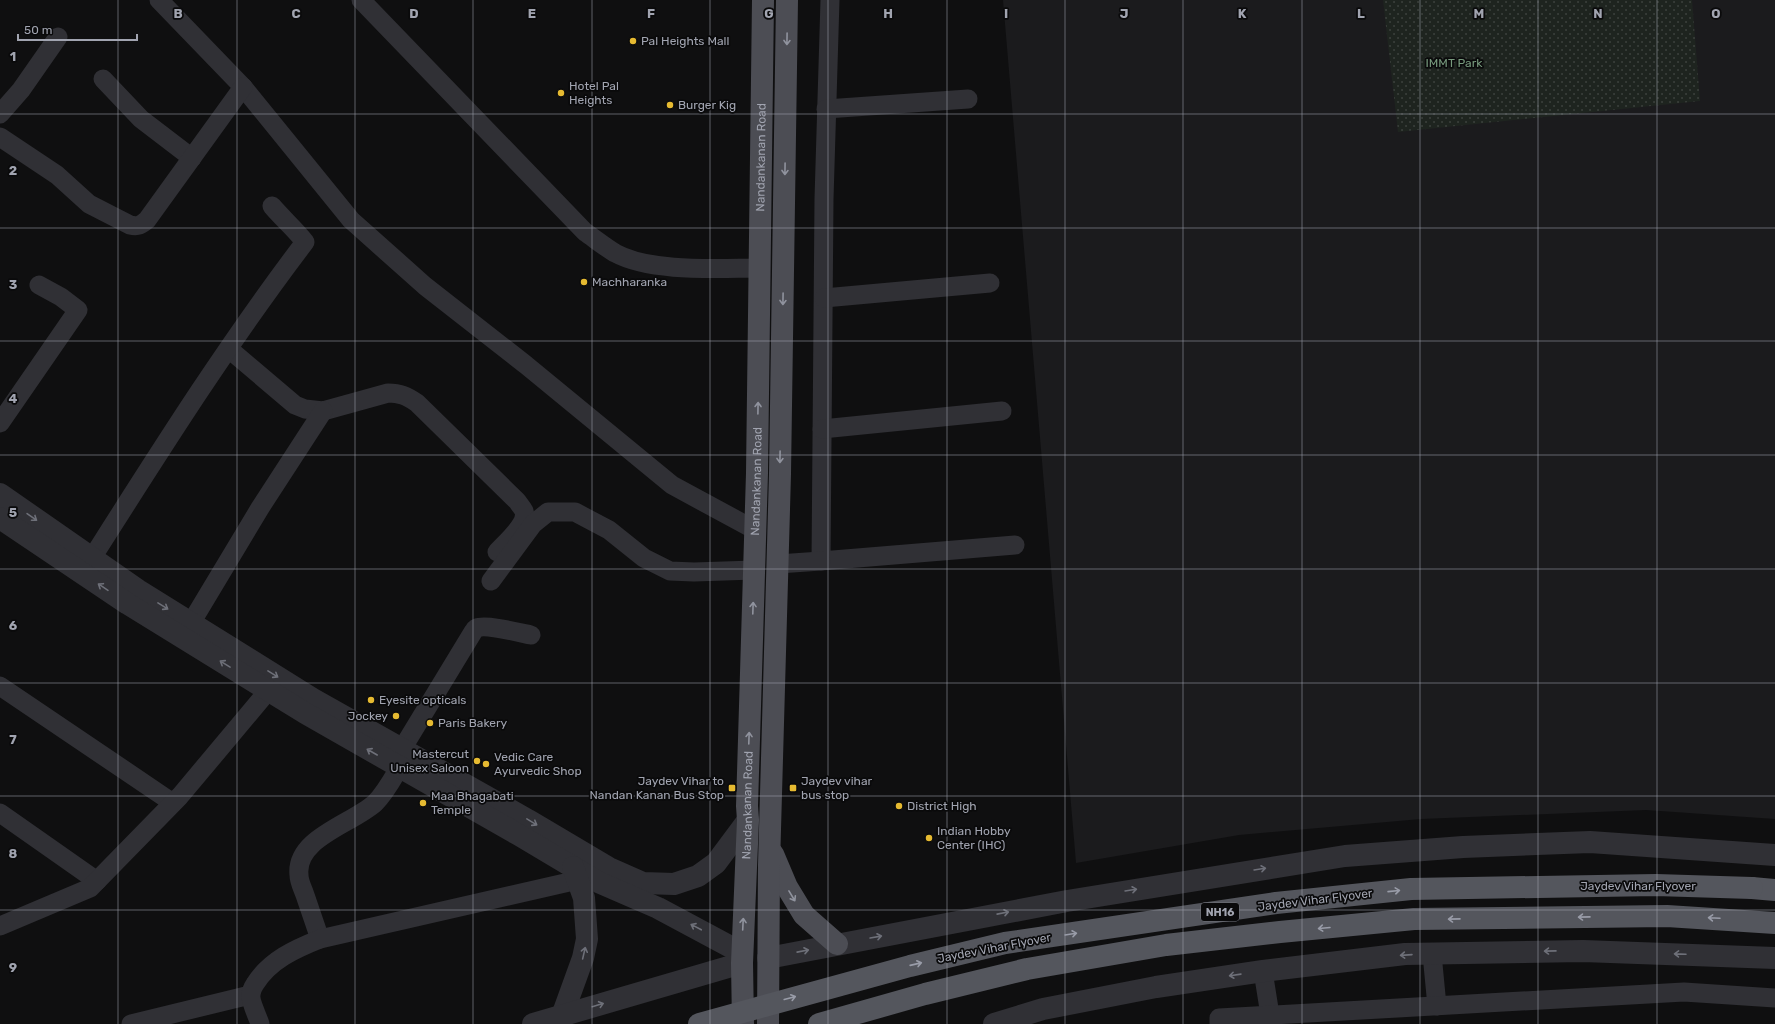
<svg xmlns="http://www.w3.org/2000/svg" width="1775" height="1024" font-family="Rubik,sans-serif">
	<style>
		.built { fill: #1b1b1d }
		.park { fill: url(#park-dots) }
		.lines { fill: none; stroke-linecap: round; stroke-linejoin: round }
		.minor { stroke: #303035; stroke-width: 19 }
		.tertiary { stroke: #303035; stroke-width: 22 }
		.primary { stroke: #4c4d54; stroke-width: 22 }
		.trunk { stroke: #54565d; stroke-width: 22 }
		.trunk-bridge { stroke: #54565d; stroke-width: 22 }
		.oneway { stroke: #90939e }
		.oneway2 { stroke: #6e7079 }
		.oneway3 { stroke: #999ca8 }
		.grid { fill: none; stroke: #a1a4b0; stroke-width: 1; stroke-opacity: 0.55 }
		.poi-dot { fill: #e6ba31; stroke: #0a0a0b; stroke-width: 1.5 }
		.labels { text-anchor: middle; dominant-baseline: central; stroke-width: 3.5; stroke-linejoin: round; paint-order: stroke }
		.shield { fill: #0a0a0b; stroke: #74767e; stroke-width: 1 }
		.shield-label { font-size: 11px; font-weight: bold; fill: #a1a4b0 }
		.poi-label { font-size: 12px; fill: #a1a4b0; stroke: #0a0a0b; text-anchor: start }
		.park-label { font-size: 12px; fill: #789b7e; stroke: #0a0a0b }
		.street-label { font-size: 12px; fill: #a1a4b0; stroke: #0a0a0b }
		.grid-label { font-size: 13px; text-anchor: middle; font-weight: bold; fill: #a1a4b0; stroke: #0a0a0b; stroke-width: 3.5; stroke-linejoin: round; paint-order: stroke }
	</style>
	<defs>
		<pattern id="park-dots" width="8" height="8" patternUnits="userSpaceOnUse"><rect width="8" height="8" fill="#1e241f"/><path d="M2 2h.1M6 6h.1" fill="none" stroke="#3c413d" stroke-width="1.8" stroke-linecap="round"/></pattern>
	</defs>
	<rect width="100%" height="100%" fill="#0f0f10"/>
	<!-- built -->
	<polygon class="built" points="1003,0 1775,0 1775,819 1646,810 1421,819 1239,835 1076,863"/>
	<!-- park -->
	<polygon class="park" points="1383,0 1692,0 1700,101 1398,132"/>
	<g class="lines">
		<!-- minor -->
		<g class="minor">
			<polyline points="159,0 243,87 351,220 425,286 526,365 672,485 755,530"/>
			<path d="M361 0 585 232C595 239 605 247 615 253 652 273 719 268 760 268"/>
			<polyline points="830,0 824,199 821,561 1015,545"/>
			<polyline points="103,79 141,119 192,158"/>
			<polyline points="826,109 968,99"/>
			<polyline points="0,114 21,90 58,37"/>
			<path d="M0 137 57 175 89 204 130 225C138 227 141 225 147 220L243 87"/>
			<polyline points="824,298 990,283"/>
			<path d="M229 349 295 405 305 409 323 411 388 393C400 393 407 396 417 403L517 501C519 504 522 507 524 511 528 524 505 543 497 552"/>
			<polyline points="0,423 78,310 61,297 39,285"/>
			<polyline points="822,429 1002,411"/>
			<path d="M92 558C160 451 228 343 305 242 295 229 283 219 272 206"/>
			<polyline points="778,564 821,561"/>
			<polyline points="491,581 533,524 548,512 575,512 609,530 644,558 670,571 694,572 754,570"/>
			<polyline points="191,623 260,508 323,411"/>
			<polyline points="0,686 173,803"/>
			<path d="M402 749 473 632C474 631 475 628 477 628 485 624 521 633 531 635"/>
			<polyline points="0,813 97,881"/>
			<polyline points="0,926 90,888 180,796 268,691"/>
			<path d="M320 939C315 924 310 910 305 895 303 889 299 882 299 875 295 838 352 824 375 803 385 793 392 780 399 768"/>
			<polyline points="1432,954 1437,1006"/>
			<polyline points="1263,971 1270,1015"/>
			<polyline points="131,1024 250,995"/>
			<path d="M260 1024C258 1017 250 1002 251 995 251 991 253 987 255 984 270 960 295 949 320 939L578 880"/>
			<polyline points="1219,1024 1219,1018 1684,992 1775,998"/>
		</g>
		<!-- tertiary -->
		<g class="tertiary">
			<polyline points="0,494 138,590 313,699 528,820 609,868 643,883 674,884 698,876 716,863 748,820"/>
			<polyline points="0,518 128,604 305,713 519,835 598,882 658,908 742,953"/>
			<polyline points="768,958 1067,901 1345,856 1463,847 1590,842 1775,855"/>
			<polyline points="562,1016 583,958 587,939 584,898 573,867"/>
			<polyline points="533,1024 742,963"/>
			<polyline points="994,1024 1043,1009 1156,987 1263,971 1405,954 1583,951 1775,958"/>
		</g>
		<!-- primary -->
		<g class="primary">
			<polyline points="773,854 787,887 804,915 837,944"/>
			<path id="s1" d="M743 1024 742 963 748 820 747 806 757 473 763 0"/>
			<polyline points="768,1024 769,865 780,474 787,0"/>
		</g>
		<!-- trunk -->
		<g class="trunk">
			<polyline points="1752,888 1775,890"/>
			<polyline points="819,1024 925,994 1027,969 1166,945 1280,932 1414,919 1667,916 1775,923"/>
		</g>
		<!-- trunk-bridge -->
		<polyline class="trunk-bridge" points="699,1024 910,966 1005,943 1276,903 1411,889 1656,885 1752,888"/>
	</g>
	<!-- one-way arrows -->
	<defs><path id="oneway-shaft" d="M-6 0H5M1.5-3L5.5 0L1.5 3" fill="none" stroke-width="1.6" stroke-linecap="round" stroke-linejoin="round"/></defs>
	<g class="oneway">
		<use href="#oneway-shaft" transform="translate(787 39) rotate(91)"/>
		<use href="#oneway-shaft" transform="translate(785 169) rotate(91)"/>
		<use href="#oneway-shaft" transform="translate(783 299) rotate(91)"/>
		<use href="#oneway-shaft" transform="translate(758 408) rotate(-89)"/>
		<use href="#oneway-shaft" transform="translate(780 457) rotate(91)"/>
		<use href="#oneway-shaft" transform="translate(753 608) rotate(-88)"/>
		<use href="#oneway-shaft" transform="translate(749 738) rotate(-88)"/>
		<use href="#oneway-shaft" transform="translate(792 896) rotate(59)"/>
		<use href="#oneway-shaft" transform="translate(743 924) rotate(-87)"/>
	</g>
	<g class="oneway2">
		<use href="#oneway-shaft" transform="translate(32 517) rotate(35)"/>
		<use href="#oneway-shaft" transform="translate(103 587) rotate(-146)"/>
		<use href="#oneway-shaft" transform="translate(163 606) rotate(32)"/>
		<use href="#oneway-shaft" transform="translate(225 664) rotate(-148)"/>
		<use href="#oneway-shaft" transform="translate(273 674) rotate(32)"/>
		<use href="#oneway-shaft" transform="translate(372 752) rotate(-150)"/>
		<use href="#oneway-shaft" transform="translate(532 822) rotate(31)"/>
		<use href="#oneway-shaft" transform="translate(1260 869) rotate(-9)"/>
		<use href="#oneway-shaft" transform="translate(1131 890) rotate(-9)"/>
		<use href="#oneway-shaft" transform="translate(1003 913) rotate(-11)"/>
		<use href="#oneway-shaft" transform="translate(696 927) rotate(-152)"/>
		<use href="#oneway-shaft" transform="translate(876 937) rotate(-10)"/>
		<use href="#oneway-shaft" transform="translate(803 951) rotate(-11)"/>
		<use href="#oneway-shaft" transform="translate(1550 951) rotate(179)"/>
		<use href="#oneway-shaft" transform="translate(584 953) rotate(-77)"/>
		<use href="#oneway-shaft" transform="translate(1680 954) rotate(-178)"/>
		<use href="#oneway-shaft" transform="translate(1406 955) rotate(176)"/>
		<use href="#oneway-shaft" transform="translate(1235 975) rotate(172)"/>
		<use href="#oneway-shaft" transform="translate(598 1005) rotate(-17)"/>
	</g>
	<g class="oneway3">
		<use href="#oneway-shaft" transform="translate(1394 891) rotate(-6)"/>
		<use href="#oneway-shaft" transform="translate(1584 917) rotate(179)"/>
		<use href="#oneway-shaft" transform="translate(1714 918) rotate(-177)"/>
		<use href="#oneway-shaft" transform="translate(1454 919) rotate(179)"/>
		<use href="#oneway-shaft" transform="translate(1324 928) rotate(175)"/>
		<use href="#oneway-shaft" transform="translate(1071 934) rotate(-9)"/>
		<use href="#oneway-shaft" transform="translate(916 964) rotate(-13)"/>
		<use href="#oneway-shaft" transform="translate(790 998) rotate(-15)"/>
	</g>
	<!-- grid -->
	<path class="grid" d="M118 0V1024M237 0V1024M355 0V1024M473 0V1024M592 0V1024M710 0V1024M828 0V1024M947 0V1024M1065 0V1024M1183 0V1024M1302 0V1024M1420 0V1024M1538 0V1024M1657 0V1024M0 114H1775M0 228H1775M0 341H1775M0 455H1775M0 569H1775M0 683H1775M0 796H1775M0 910H1775"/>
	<!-- markers -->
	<g class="poi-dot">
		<circle cx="633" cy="41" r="4"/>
		<circle cx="561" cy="93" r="4"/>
		<circle cx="670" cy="105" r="4"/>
		<circle cx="584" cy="282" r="4"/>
		<circle cx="371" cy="700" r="4"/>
		<circle cx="396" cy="716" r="4"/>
		<circle cx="430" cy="723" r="4"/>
		<circle cx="477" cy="761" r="4"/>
		<circle cx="486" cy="764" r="4"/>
		<rect x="728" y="784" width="8" height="8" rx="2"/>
		<rect x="789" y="784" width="8" height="8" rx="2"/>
		<circle cx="423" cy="803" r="4"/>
		<circle cx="899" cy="806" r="4"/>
		<circle cx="929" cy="838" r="4"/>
	</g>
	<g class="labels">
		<!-- shield labels -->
		<rect class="shield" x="1201" y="903" width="38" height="18" rx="3"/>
		<g class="shield-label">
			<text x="1220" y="912">NH16</text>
		</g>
		<!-- poi labels -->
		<g class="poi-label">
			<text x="641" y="41">Pal Heights Mall</text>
			<text x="569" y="86">Hotel Pal<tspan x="569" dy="14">Heights</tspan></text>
			<text x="678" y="105">Burger Kig</text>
			<text x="592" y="282">Machharanka</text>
			<text x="379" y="700">Eyesite opticals</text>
			<text x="388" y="716" text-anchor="end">Jockey</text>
			<text x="438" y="723">Paris Bakery</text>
			<text x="469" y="754" text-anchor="end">Mastercut<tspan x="469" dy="14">Unisex Saloon</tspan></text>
			<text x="494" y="757">Vedic Care<tspan x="494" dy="14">Ayurvedic Shop</tspan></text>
			<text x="724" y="781" text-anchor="end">Jaydev Vihar to<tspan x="724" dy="14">Nandan Kanan Bus Stop</tspan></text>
			<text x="801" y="781">Jaydev vihar<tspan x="801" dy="14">bus stop</tspan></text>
			<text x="431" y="796">Maa Bhagabati<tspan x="431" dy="14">Temple</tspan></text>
			<text x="907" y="806">District High</text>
			<text x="937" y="831">Indian Hobby<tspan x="937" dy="14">Center (IHC)</tspan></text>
		</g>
		<!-- park labels -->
		<g class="park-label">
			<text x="1454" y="63">IMMT Park</text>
		</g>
		<!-- street labels -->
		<g class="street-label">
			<text stroke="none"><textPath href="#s1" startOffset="867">Nandankanan Road</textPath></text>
			<text stroke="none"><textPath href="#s1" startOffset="543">Nandankanan Road</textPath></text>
			<text stroke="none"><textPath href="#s1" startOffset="219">Nandankanan Road</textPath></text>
			<text x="1638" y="886">Jaydev Vihar Flyover</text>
			<text transform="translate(1315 900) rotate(-7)">Jaydev Vihar Flyover</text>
			<text transform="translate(994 948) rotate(-11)">Jaydev Vihar Flyover</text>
		</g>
	</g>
	<g class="grid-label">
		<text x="178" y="18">B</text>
		<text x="296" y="18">C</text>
		<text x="414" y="18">D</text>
		<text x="532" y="18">E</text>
		<text x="651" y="18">F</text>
		<text x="769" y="18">G</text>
		<text x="888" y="18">H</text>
		<text x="1006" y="18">I</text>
		<text x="1124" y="18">J</text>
		<text x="1242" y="18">K</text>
		<text x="1361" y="18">L</text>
		<text x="1479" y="18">M</text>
		<text x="1598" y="18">N</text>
		<text x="1716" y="18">O</text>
		<text x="13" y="61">1</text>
		<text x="13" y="175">2</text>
		<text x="13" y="289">3</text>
		<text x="13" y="403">4</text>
		<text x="13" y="517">5</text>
		<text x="13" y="630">6</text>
		<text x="13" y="744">7</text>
		<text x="13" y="858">8</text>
		<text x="13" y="972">9</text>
	</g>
	<!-- scale -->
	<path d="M18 34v6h119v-6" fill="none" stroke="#a1a4b0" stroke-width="2"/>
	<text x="24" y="34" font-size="12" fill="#a1a4b0" stroke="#0a0a0b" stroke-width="3" paint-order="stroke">50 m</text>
</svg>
